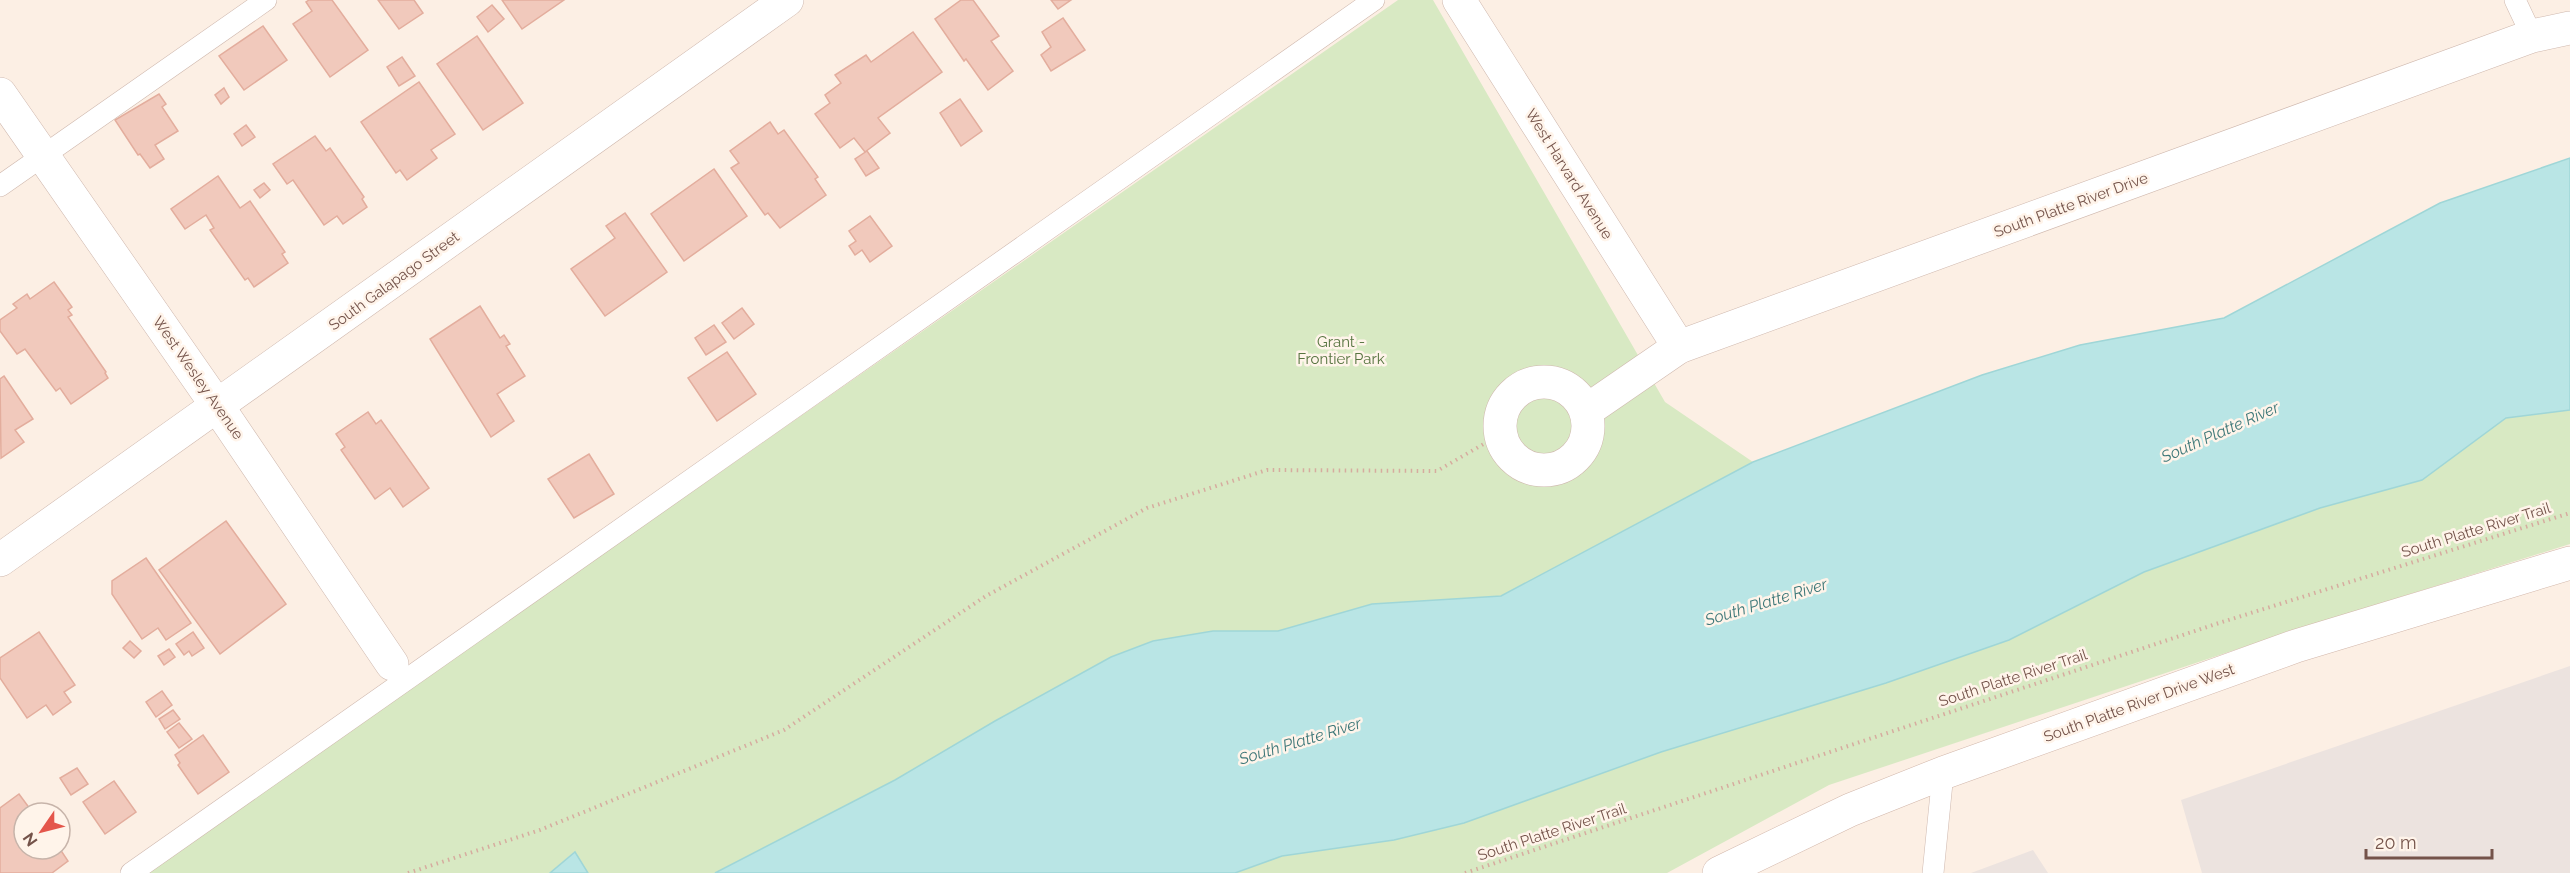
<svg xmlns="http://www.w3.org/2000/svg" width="2570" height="873" font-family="Raleway,sans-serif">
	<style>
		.industrial { fill: #ece3df }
		.green { fill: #d8e9c3 }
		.water { fill: #b9e5e5; stroke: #9fd6d7; stroke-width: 1.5 }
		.building { fill: #f1c9bc; stroke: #e3ad9d; stroke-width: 1.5 }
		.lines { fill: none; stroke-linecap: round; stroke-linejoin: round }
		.lane-casing { stroke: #cfb8ae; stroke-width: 22 }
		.street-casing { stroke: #cfb8ae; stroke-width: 34 }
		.secondary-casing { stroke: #d2b7ab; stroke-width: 34 }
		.path { stroke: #d6ac9f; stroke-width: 4; stroke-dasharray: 1.5 4.5; stroke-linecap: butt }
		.lane { stroke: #fff; stroke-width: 21 }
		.street { stroke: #fff; stroke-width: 33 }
		.secondary { stroke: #fff; stroke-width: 33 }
		.labels { text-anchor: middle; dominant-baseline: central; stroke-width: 5; stroke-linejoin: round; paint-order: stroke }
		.street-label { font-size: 15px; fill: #74534a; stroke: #fff4ea }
		.park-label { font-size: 15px; fill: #577440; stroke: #fff4ea }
		.water-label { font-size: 16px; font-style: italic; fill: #3e7879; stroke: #fff4ea }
	</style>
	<rect width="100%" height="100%" fill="#fcefe4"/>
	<!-- industrial -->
	<g class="industrial">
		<polygon points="2570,666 2570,873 2202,873 2181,800"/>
		<polygon points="2033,850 2048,873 1970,873 1971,873"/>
	</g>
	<!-- green -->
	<g class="green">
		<polygon points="1398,0 1433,0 1665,402 1753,462 1501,596 1372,604 1278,631 1213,631 1153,641 1111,657 995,721 895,780 715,873 588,873 574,852 550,873 145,873"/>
		<polygon points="2570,410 2570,544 2292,631 1829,785 1667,873 1235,873 1282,856 1394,840 1464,823 1661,752 2009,640 2144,572 2320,508 2422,480 2506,418"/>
	</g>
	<!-- water -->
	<g class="water">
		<polygon points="2570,158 2570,410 2506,418 2422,480 2320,508 2144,572 2009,640 1886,683 1661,752 1464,823 1394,840 1282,856 1235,873 715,873 895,780 995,721 1111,657 1153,641 1213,631 1278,631 1372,604 1501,596 1753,462 1982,375 2080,345 2224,318 2440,203"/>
		<polygon points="575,852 588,873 550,873"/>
	</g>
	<!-- building -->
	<g class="building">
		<polygon points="309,0 332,0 368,50 330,77 293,24 312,11 306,2"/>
		<polygon points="378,0 414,0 423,13 399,29"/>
		<polygon points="502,0 564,0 522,29"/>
		<polygon points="961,0 973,0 999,36 991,41 1013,71 988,90 966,59 964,61 935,19"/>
		<polygon points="1051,0 1071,0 1058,9"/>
		<polygon points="492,5 504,19 488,32 477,17"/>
		<polygon points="1063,18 1085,50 1051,71 1041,55 1051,47 1042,32"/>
		<polygon points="263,26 287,60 244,90 219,56"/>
		<polygon points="913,32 942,72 878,118 890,133 865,152 854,138 840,148 815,114 830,103 825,95 841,83 835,75 866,55 871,62"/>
		<polygon points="477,36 523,103 483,130 437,64"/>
		<polygon points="402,57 415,76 399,86 387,67"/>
		<polygon points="419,82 455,134 431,150 437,158 407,180 400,170 396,173 361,122"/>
		<polygon points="224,88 229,97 221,104 215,95"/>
		<polygon points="159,94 166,104 162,107 178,131 155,145 164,159 150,168 140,154 138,155 115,120"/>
		<polygon points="960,99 982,131 961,146 940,113"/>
		<polygon points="770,122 778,134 784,130 818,177 815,179 826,195 780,228 768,213 765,215 731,168 739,163 730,151"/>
		<polygon points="246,125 255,137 242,146 234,134"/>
		<polygon points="315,136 326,151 330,148 364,197 362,199 367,207 343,224 337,216 324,225 293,180 287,184 273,164"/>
		<polygon points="867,151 879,168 866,176 855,159"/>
		<polygon points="714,169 747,216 684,261 651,214"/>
		<polygon points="218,176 240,208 250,201 285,252 282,254 288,263 254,287 248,278 245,280 210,230 214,228 206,215 185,229 171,209"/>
		<polygon points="264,183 270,190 260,198 254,190"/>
		<polygon points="625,213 667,272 605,316 571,269 615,238 606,226"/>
		<polygon points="870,216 892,246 870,262 862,250 855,255 849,246 856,241 849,231"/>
		<polygon points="54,282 72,307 68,310 72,315 68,317 106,372 105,373 108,378 71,404 60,388 56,391 25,349 17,354 0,331 0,320 17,308 13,304 27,294 30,299"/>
		<polygon points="480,306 500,338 504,335 510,344 506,346 525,376 497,394 514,421 491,437 430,339"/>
		<polygon points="742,308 754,324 734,339 722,323"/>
		<polygon points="714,325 726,342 706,355 695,338"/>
		<polygon points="727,352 756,394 717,421 688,378"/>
		<polygon points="4,376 33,419 15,430 24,442 1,458 0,379"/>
		<polygon points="368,412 376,424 381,420 429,488 403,507 390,488 375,499 341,450 345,447 336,434"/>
		<polygon points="589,454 614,494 574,518 548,479"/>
		<polygon points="226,521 286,604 220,654 159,570"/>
		<polygon points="146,558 191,623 166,640 158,628 142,639 112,594 112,581"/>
		<polygon points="39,632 75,685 64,692 71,702 53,715 46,705 27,718 0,678 0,658"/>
		<polygon points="193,632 204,648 192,656 189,651 184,655 176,644"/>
		<polygon points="130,641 141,651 134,658 123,648"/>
		<polygon points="169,649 175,657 164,665 158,656"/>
		<polygon points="162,691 172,705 156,717 146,702"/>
		<polygon points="173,710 180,719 165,729 159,719"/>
		<polygon points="179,723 192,739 179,748 167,732"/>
		<polygon points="203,735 229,772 198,794 178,765 180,763 175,755"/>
		<polygon points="77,768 88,784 71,795 60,778"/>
		<polygon points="114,781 136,812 105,834 83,802"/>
		<polygon points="19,794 33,813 24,813 24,849 60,849 68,861 52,873 0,873 0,808"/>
	</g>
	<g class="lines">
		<!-- lane casing -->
		<g class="lane-casing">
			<g id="lane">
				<polyline points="2515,0 2532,36"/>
				<polyline points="0,186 266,0"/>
				<polyline points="131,873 1374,0"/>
				<polyline points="1933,873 1943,773"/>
			</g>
		</g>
		<!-- street casing -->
		<g class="street-casing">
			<g id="street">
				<polyline points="1459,0 1679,347"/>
				<polyline points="0,94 218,407 392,664"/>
				<circle cx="1544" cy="426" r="44"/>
				<polyline points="1586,411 1679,347 2532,36 2570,28"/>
				<polyline points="0,560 787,0"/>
			</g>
		</g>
		<!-- secondary casing -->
		<g class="secondary-casing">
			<polyline id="secondary" points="1719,873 1850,810 1943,773 2296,646 2570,563"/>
		</g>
		<!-- path -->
		<g class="path">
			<polyline points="408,873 540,830 784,730 986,596 1147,508 1267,470 1437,471 1501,434"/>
			<polyline points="1465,873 2219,623 2570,513"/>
		</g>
		<!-- lane -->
		<use href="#lane" class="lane"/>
		<!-- street -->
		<use href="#street" class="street"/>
		<!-- secondary -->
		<use href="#secondary" class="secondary"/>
	</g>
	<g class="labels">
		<!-- street labels -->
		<g class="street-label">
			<text transform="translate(1569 174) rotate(58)">West Harvard Avenue</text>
			<text transform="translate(2071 205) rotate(-20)">South Platte River Drive</text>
			<text transform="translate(394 281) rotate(-36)">South Galapago Street</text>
			<text transform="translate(198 378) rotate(55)">West Wesley Avenue</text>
			<text transform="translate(2476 530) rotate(-17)">South Platte River Trail</text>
			<text transform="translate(2013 678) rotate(-18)">South Platte River Trail</text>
			<text transform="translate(2139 703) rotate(-20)">South Platte River Drive West</text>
			<text transform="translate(1552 832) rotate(-18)">South Platte River Trail</text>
		</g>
		<!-- park labels -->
		<g class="park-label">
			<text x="1341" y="342">Grant -<tspan x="1341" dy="17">Frontier Park</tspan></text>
		</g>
		<!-- water labels -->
		<g class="water-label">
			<text transform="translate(2220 432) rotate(-24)">South Platte River</text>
			<text transform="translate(1766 602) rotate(-17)">South Platte River</text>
			<text transform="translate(1300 741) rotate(-17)">South Platte River</text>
		</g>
	</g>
	<!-- north arrow -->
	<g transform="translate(42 831) rotate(235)"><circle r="28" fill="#fff4ea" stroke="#c7b4aa" stroke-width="1.5"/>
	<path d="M0-4.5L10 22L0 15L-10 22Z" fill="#e4564b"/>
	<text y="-9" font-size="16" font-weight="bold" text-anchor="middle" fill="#74534a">N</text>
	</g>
	<!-- scale -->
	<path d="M2366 849v9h126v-9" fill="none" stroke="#74534a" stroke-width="3"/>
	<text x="2375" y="849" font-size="18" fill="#74534a" stroke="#fff4ea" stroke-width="4.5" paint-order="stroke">20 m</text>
</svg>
